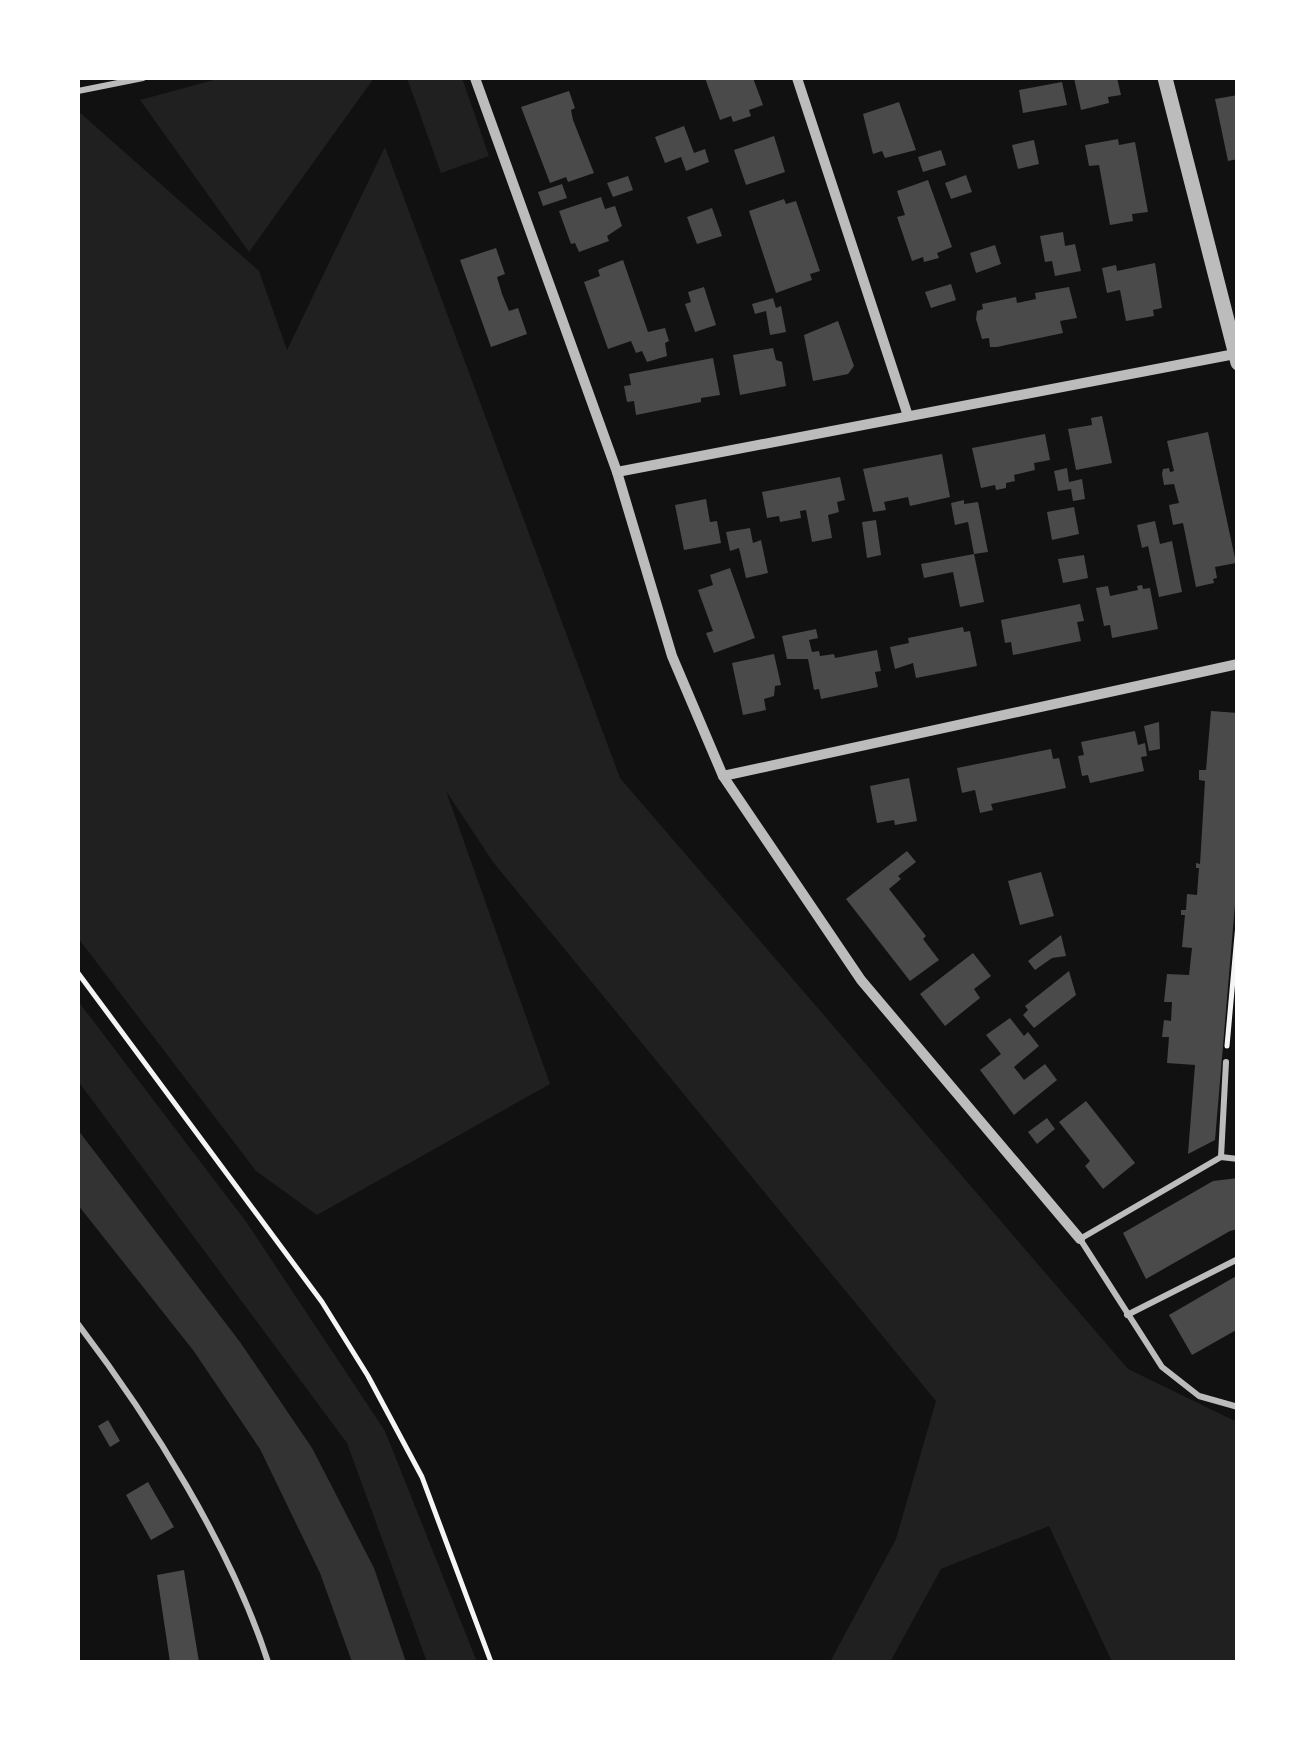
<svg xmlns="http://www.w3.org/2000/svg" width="1315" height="1740" font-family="'Open Sans',sans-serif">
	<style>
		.green { fill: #202020 }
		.water { fill: #333 }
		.building { fill: #4a4a4a }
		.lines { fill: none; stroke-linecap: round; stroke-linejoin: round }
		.path { stroke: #f5f5f5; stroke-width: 5 }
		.service { stroke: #bcbcbc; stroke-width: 6 }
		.minor { stroke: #bcbcbc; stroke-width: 10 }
		.tertiary { stroke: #bcbcbc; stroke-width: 15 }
	</style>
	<rect width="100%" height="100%" fill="#111"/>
	<!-- green -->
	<g class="green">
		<polygon points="221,78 374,78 249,252 140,100"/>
		<polygon points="407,78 462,78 489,156 441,173"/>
		<polygon points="78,111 259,271 287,350 385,147 620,778 1128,1369 1237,1422 1237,1662 1112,1662 1049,1526 941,1569 890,1662 830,1662 896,1539 936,1401 493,862 446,791 550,1084 317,1215 256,1171 78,938"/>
		<polygon points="78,1001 247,1223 385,1431 477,1662 427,1662 347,1443 78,1081"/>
	</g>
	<!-- water -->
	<polygon class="water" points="78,1130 240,1342 312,1448 374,1568 406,1662 352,1662 320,1573 260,1449 193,1350 78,1205"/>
	<!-- building -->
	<g class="building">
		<polygon points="705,78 753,78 763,105 749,110 751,116 733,122 731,116 720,120"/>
		<polygon points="1074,78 1117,78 1121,95 1108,97 1109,103 1081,110"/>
		<polygon points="1062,82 1067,105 1023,113 1019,90"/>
		<polygon points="569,91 575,108 571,110 573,120 594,173 568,182 566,177 550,183 521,107"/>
		<polygon points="1238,95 1238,159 1228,161 1215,99"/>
		<polygon points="899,102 916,150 885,158 882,151 873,154 863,114"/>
		<polygon points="684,126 694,153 705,149 709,162 686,171 681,157 665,163 655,137"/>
		<polygon points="774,136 785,172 746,185 734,150"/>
		<polygon points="1118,139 1119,145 1135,142 1148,212 1132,214 1133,221 1110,225 1099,165 1089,166 1085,145"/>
		<polygon points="1034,140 1039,164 1018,169 1012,145"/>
		<polygon points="941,150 946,165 923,172 918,157"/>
		<polygon points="966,175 972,192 951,199 945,183"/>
		<polygon points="628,176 633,190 613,197 607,183"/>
		<polygon points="928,180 952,247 937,253 939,258 924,262 923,257 912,261 897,217 905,215 897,191"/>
		<polygon points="562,184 567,198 543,206 538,192"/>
		<polygon points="601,197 605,209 615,206 622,226 607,236 609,241 579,252 575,243 571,244 559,211"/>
		<polygon points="784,199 786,204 796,201 820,271 810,274 812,280 776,293 749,211"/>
		<polygon points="712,208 722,236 697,244 687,217"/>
		<polygon points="1063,232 1065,246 1075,244 1081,271 1055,276 1052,261 1045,262 1040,236"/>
		<polygon points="995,245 1001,264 976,273 970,253"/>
		<polygon points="496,248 505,274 497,277 502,294 509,311 518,308 527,334 491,347 460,260"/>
		<polygon points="623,260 648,332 665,328 669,341 665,343 667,356 647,362 642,351 636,353 631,341 608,349 584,282 600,276 598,270 602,268"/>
		<polygon points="1155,263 1162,308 1153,310 1154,316 1126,321 1120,290 1107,293 1102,268 1116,265 1117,271"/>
		<polygon points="951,284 956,300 931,308 925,292"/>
		<polygon points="704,287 716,325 695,332 685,304 691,302 688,292"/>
		<polygon points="1069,287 1077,318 1060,321 1063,333 997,347 990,347 989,338 982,339 976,319 977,311 983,309 982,304 1016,297 1017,303 1036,299 1035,293"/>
		<polygon points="773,298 776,308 781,306 786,332 770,335 766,311 755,314 752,304"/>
		<polygon points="838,321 854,366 848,374 813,381 804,335"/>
		<polygon points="773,348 776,360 782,362 786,386 740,395 733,355"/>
		<polygon points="713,358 720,395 701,398 701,402 636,415 634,401 627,402 624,386 631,385 629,374"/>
		<polygon points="1102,416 1112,463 1076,470 1068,429 1092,425 1091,418"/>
		<polygon points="1208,432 1236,563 1215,567 1217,578 1213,579 1214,583 1196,587 1183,523 1173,525 1169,505 1179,503 1174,484 1164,485 1162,474 1163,469 1169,468 1170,472 1174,471 1167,441"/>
		<polygon points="1045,434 1050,460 1034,463 1035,470 1014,475 1015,481 1006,483 1006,488 996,490 995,485 981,488 972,448"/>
		<polygon points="942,454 950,497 910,506 908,497 884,502 886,510 873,512 863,469"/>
		<polygon points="1067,468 1069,482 1082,479 1085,499 1073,501 1071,489 1058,491 1054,471"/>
		<polygon points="840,477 845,500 837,502 839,512 828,515 832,538 812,542 806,510 800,511 801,518 780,522 779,516 767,518 762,492"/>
		<polygon points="706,499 710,522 717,521 721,543 684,550 675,505"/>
		<polygon points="964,500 964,504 978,502 988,552 974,554 968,522 955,525 951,503"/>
		<polygon points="1074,507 1079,534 1052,540 1047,512"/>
		<polygon points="876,520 881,555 867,558 862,522"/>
		<polygon points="1155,521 1160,544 1172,541 1182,592 1159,597 1148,546 1142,548 1137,525"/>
		<polygon points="750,528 753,543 761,540 768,573 746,578 739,548 730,551 726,532"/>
		<polygon points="974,554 984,602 960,607 953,572 924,578 921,564"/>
		<polygon points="1084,555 1088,578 1063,583 1058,559"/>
		<polygon points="730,568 755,638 714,653 706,633 713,631 698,590 713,585 710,575"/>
		<polygon points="1142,585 1143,589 1150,588 1158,629 1112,638 1110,625 1104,626 1096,588 1108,586 1110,596 1138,590 1137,586"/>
		<polygon points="1080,604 1084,621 1077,622 1081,641 1013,655 1011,642 1005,643 1001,620"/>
		<polygon points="963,627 964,632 970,631 977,666 916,678 913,663 895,669 890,647 909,643 908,638"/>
		<polygon points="816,629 818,638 809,640 812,652 819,651 820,656 834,654 835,658 877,650 881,671 875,672 878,687 821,699 819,689 814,690 808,659 787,659 782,636"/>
		<polygon points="774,654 781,685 775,686 774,696 764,699 766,710 743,715 732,663"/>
		<polygon points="1211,711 1238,713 1238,869 1215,1140 1188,1154 1195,1065 1167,1063 1169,1037 1162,1037 1164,1020 1171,1021 1172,1002 1164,1002 1167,974 1189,975 1192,948 1182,947 1185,915 1181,915 1181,910 1186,910 1187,894 1197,895 1199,868 1196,868 1196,863 1200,864 1205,781 1199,780 1199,770 1206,770"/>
		<polygon points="1159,722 1160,749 1149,751 1144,726"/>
		<polygon points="1135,731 1138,745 1145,743 1147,756 1141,757 1144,771 1090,783 1088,775 1082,776 1078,756 1084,755 1081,742"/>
		<polygon points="1051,749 1053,759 1059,758 1066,788 991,804 993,810 980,813 975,790 962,793 957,768"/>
		<polygon points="909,778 917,821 895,825 894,820 877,823 870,786"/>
		<polygon points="907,851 916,862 898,876 901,879 889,889 926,936 923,939 939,960 910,981 846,899"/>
		<polygon points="1041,872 1054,916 1020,925 1008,881"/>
		<polygon points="1061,935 1066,956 1052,958 1035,970 1028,961"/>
		<polygon points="973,953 991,976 974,989 980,998 945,1026 920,994"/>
		<polygon points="1069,971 1076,995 1034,1028 1023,1015 1028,1010 1025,1006"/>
		<polygon points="1010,1018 1024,1036 1028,1032 1039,1046 1014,1067 1024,1080 1045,1064 1057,1080 1014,1115 980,1070 1001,1054 986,1035"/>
		<polygon points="1086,1101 1135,1163 1103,1189 1085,1166 1090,1161 1059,1122"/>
		<polygon points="1047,1118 1055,1129 1037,1144 1028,1132"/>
		<polygon points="1238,1178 1238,1229 1230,1231 1146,1279 1123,1233 1213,1181"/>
		<polygon points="1238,1275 1238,1329 1192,1355 1169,1315"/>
		<polygon points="108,1420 120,1441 110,1447 98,1426"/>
		<polygon points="148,1482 174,1527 151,1540 126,1495"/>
		<polygon points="184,1570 186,1583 199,1662 170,1662 157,1575"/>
	</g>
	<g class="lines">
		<!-- path -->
		<g class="path">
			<polyline points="78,973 322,1302 368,1376 422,1477 491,1662"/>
			<polyline points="1227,1046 1238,924"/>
		</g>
		<!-- service -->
		<g class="service">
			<polyline points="78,91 143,78"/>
			<polyline points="1221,1157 1226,1062"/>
			<polyline points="1238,1159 1221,1157 1080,1239 1162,1367 1199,1396 1238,1407"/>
			<polyline points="1127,1315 1238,1259"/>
			<path d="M78 1324C151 1420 231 1547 268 1662"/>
		</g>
		<!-- minor -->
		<g class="minor">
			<polyline points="475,78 617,472 672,656 723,776 861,980 1080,1239"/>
			<polyline points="797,78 908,416"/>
			<polyline points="617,472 1235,354"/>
			<polyline points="723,776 1238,664"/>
		</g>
		<!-- tertiary -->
		<polyline class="tertiary" points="1165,78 1238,363"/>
	</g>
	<!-- border -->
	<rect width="1315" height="1740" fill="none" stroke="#ffffff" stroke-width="160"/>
</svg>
